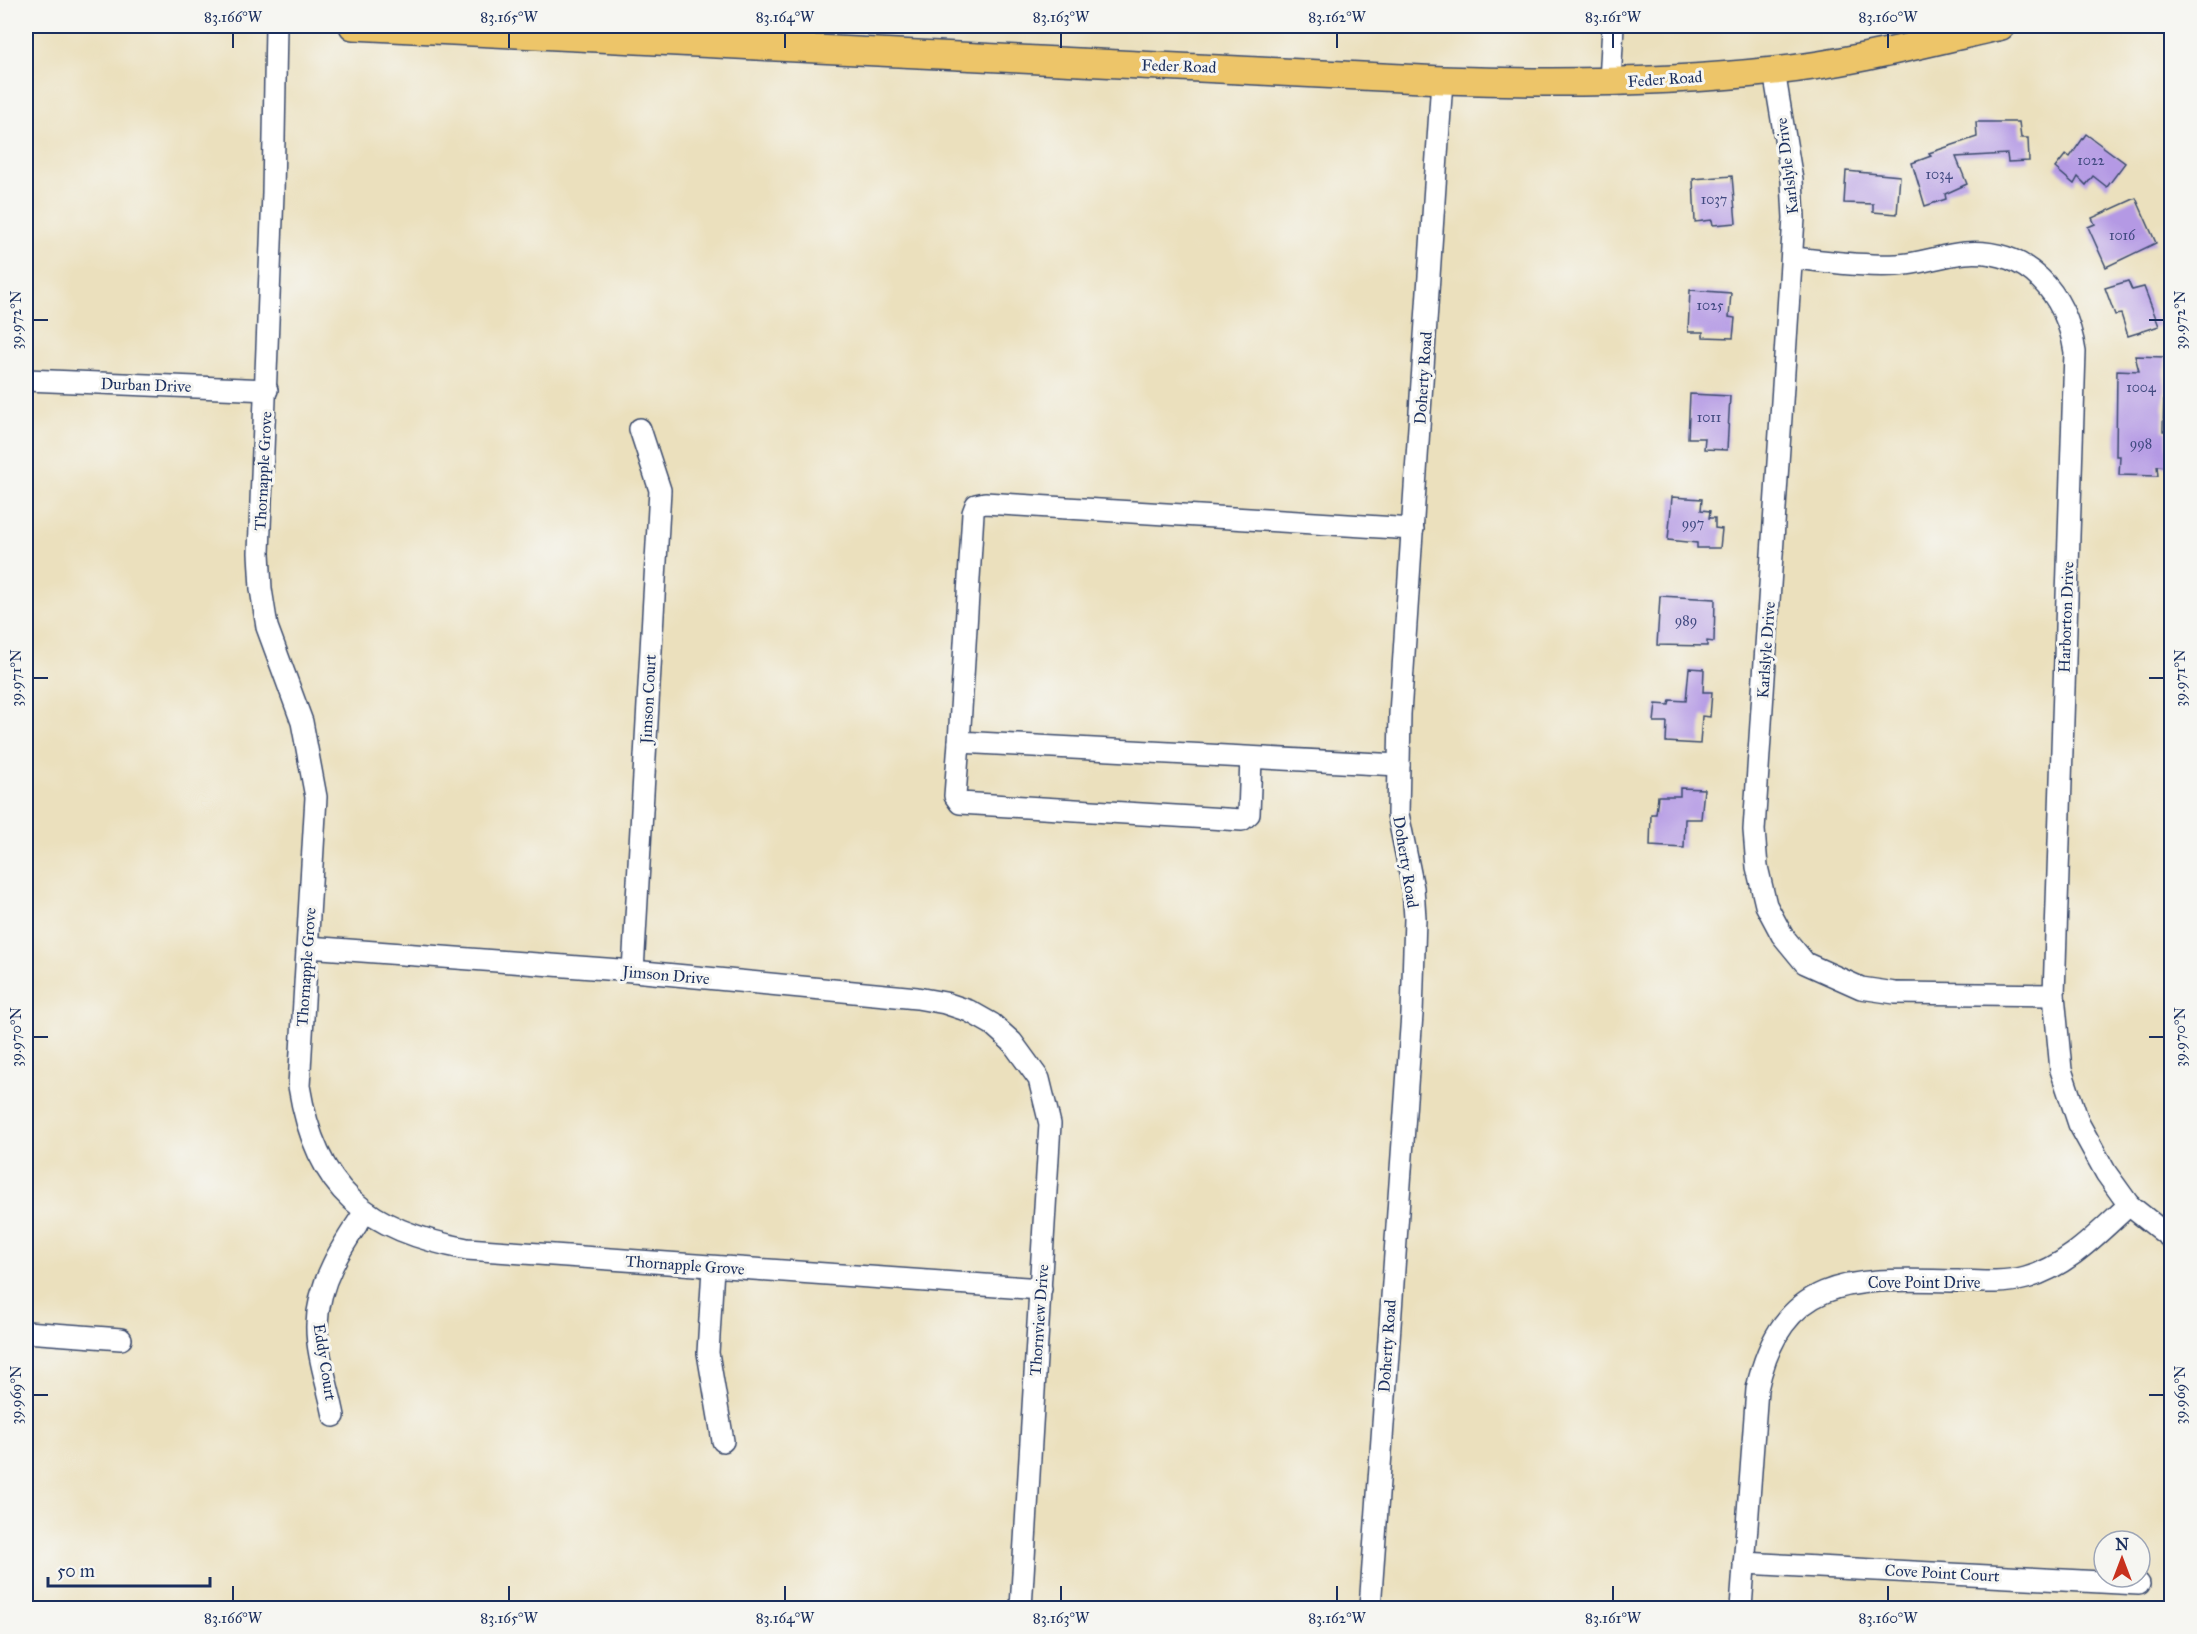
<svg xmlns="http://www.w3.org/2000/svg" width="2197" height="1634" font-family="'IM FELL Great Primer',serif">
	<style>
		.building { fill: #b499e4 }
		.lines { fill: none; stroke-linecap: round; stroke-linejoin: round }
		.minor-casing { stroke: #3a4a6c; stroke-width: 24 }
		.major-casing { stroke: #3a4a6c; stroke-width: 30 }
		.minor { stroke: #fff; stroke-width: 21 }
		.major { stroke: #edc569; stroke-width: 27 }
		.ticks { fill: none; stroke: #1b2f5e; stroke-width: 2 }
		.labels { text-anchor: middle; dominant-baseline: central; stroke-width: 6; stroke-linejoin: round; paint-order: stroke }
		.number-label { font-size: 14px; fill: #414a80 }
		.street-label { font-size: 16px; fill: #1b2f5e; stroke: #f6f6f2 }
		.neatline { fill: none; stroke: #1b2f5e; stroke-width: 2 }
		.ticks-label { font-size: 15px; text-anchor: middle; fill: #1b2f5e }
	</style>
	<rect width="100%" height="100%" fill="#f6f6f2"/>
	<filter id="ink" filterUnits="userSpaceOnUse"><feTurbulence type="fractalNoise" baseFrequency=".0167" numOctaves="2"/><feDisplacementMap in="SourceGraphic" scale="12" xChannelSelector="R" yChannelSelector="G"/><feConvolveMatrix kernelMatrix="1 2 1 2 8 2 1 2 1" color-interpolation-filters="sRGB"/></filter>
	<filter id="wash" filterUnits="userSpaceOnUse"><feTurbulence type="fractalNoise" baseFrequency=".008" numOctaves="4" result="noise"/><feDisplacementMap in="SourceGraphic" scale="24" xChannelSelector="R" yChannelSelector="G"/><feGaussianBlur stdDeviation="1.35" result="paint"/><feColorMatrix in="noise" values="0 0 0 0 0 0 0 0 0 0 0 0 0 0 0 0 0 1.4 0 .05"/><feComposite in="paint" operator="in"/></filter>
	<g filter="url(#wash)">
		<rect width="100%" height="100%" fill="#ebe0bd"/>
		<g id="blocks">
			<!-- building -->
			<g class="building">
				<polygon points="1976,122 2019,122 2021,138 2028,138 2029,161 2008,162 2007,154 1956,157 1967,184 1945,194 1946,199 1925,206 1912,163 1931,156 1929,153 1977,137"/>
				<polygon points="2086,134 2125,163 2107,187 2093,176 2086,185 2078,177 2074,184 2055,168 2066,154 2070,157"/>
				<polygon points="1846,171 1900,176 1897,214 1873,212 1873,204 1844,203"/>
				<polygon points="1732,176 1736,223 1713,225 1712,220 1695,222 1693,179"/>
				<polygon points="2136,198 2156,243 2106,267 2088,227 2095,224 2092,218"/>
				<polygon points="2128,281 2132,290 2144,287 2159,326 2128,336 2121,314 2115,315 2105,288"/>
				<polygon points="1690,290 1731,293 1729,317 1735,318 1733,338 1703,337 1703,332 1688,332"/>
				<polygon points="2135,356 2165,357 2163,431 2167,431 2168,467 2157,466 2158,476 2119,475 2120,456 2116,456 2117,370 2139,371"/>
				<polygon points="1690,394 1730,396 1727,450 1704,449 1705,438 1688,438"/>
				<polygon points="1672,497 1702,499 1701,510 1710,511 1709,518 1715,518 1715,528 1722,529 1720,548 1697,548 1697,543 1668,540"/>
				<polygon points="1660,596 1715,599 1714,642 1707,641 1707,646 1657,645"/>
				<polygon points="1689,668 1704,669 1703,692 1712,692 1710,717 1702,716 1700,744 1666,742 1667,722 1654,722 1656,704 1669,705 1670,700 1686,701"/>
				<polygon points="1680,788 1704,789 1701,819 1685,819 1684,848 1650,846 1651,814 1656,814 1658,796 1680,796"/>
			</g>
		</g>
	</g>
	<g filter="url(#ink)">
		<use href="#blocks" fill-opacity="0" stroke="#3a4a6c" stroke-width="1.5"/>
		<g class="lines">
			<!-- minor casing -->
			<g class="minor-casing">
				<g id="minor">
					<path d="M276 26 273 193 259 553 261 589 267 627 302 722 316 797 299 1086C316 1191 367 1230 467 1249L1041 1289"/>
					<polyline points="1774,71 1792,180 1794,218 1754,830 1757,867 1766,905 1782,935 1805,963 1861,988 1895,993 2054,995"/>
					<polyline points="1610,82 1613,26"/>
					<path d="M1792 258C1826 261 1863 267 1897 265 1920 264 1942 255 1965 253 2028 248 2066 294 2075 352L2054 995 2061 1070 2079 1124 2106 1173 2129 1205 2172 1239"/>
					<polyline points="26,380 267,390"/>
					<polyline points="959,742 955,796 960,803 1242,820 1249,814 1251,758"/>
					<polyline points="1399,765 959,742 973,513 976,505 985,503 1413,529"/>
					<polyline points="308,947 633,971 917,998 945,1003 969,1011 992,1024 1012,1042 1039,1079 1050,1124 1021,1608"/>
					<polyline points="633,971 660,490 640,429"/>
					<polyline points="713,1268 708,1353 723,1441"/>
					<polyline points="26,1332 121,1339"/>
					<path d="M334 1416C329 1389 316 1352 317 1325 318 1282 342 1246 365 1212"/>
					<polyline points="1744,1563 2139,1584"/>
					<polyline points="1370,1608 1412,1014 1415,918 1413,888 1398,814 1400,714 1442,80"/>
					<path d="M1741 1608 1757 1389C1783 1271 1858 1279 1958 1281 1980 1282 2004 1284 2026 1278 2068 1266 2097 1234 2129 1205"/>
				</g>
			</g>
			<!-- major casing -->
			<g class="major-casing">
				<path id="major" d="M353 26 1442 80C1553 84 1664 83 1774 71 1851 63 1926 43 2001 26"/>
			</g>
			<!-- minor -->
			<use href="#minor" class="minor"/>
			<!-- major -->
			<use href="#major" class="major"/>
		</g>
	</g>
	<!-- ticks -->
	<path class="ticks" d="M233 33V48M509 33V48M785 33V48M1061 33V48M1337 33V48M1613 33V48M1888 33V48M33 320H48M2149 320H2164M33 678H48M2149 678H2164M33 1037H48M2149 1037H2164M33 1395H48M2149 1395H2164M233 1586V1601M509 1586V1601M785 1586V1601M1061 1586V1601M1337 1586V1601M1613 1586V1601M1888 1586V1601"/>
	<g class="labels">
		<!-- number labels -->
		<g class="number-label">
			<text x="2091" y="160">1022</text>
			<text x="1939" y="174">1034</text>
			<text x="1714" y="199">1037</text>
			<text x="2122" y="235">1016</text>
			<text x="1710" y="305">1025</text>
			<text x="2141" y="387">1004</text>
			<text x="1709" y="417">1011</text>
			<text x="2141" y="443">998</text>
			<text x="1693" y="523">997</text>
			<text x="1686" y="620">989</text>
		</g>
		<!-- street labels -->
		<g class="street-label">
			<text transform="translate(1179 66) rotate(2)">Feder Road</text>
			<text transform="translate(1665 79) rotate(-4)">Feder Road</text>
			<text transform="translate(1787 166) rotate(-97)">Karlslyle Drive</text>
			<text transform="translate(1423 378) rotate(-86)">Doherty Road</text>
			<text transform="translate(146 385) rotate(2)">Durban Drive</text>
			<text transform="translate(263 471) rotate(-87)">Thornapple Grove</text>
			<text transform="translate(2066 617) rotate(-88)">Harborton Drive</text>
			<text transform="translate(1766 650) rotate(-86)">Karlslyle Drive</text>
			<text transform="translate(648 699) rotate(-87)">Jimson Court</text>
			<text transform="translate(1406 862) rotate(81)">Doherty Road</text>
			<text transform="translate(306 967) rotate(-86)">Thornapple Grove</text>
			<text transform="translate(666 975) rotate(5)">Jimson Drive</text>
			<text transform="translate(685 1265) rotate(4)">Thornapple Grove</text>
			<text x="1924" y="1282">Cove Point Drive</text>
			<text transform="translate(1039 1320) rotate(-86)">Thornview Drive</text>
			<text transform="translate(1387 1346) rotate(-86)">Doherty Road</text>
			<text transform="translate(325 1362) rotate(81)">Eddy Court</text>
			<text transform="translate(1942 1573) rotate(3)">Cove Point Court</text>
		</g>
	</g>
	<!-- margin -->
	<rect width="2197" height="1634" fill="none" stroke="#f6f6f2" stroke-width="66"/>
	<!-- north arrow -->
	<g transform="translate(2122 1559)"><circle r="28" fill="#f6f6f2" stroke="#9ea6b7" stroke-width="1.5"/>
	<path d="M0-4.5L10 22L0 15L-10 22Z" fill="#c8321e"/>
	<text y="-9" font-size="16" font-weight="bold" text-anchor="middle" fill="#1b2f5e">N</text>
	</g>
	<!-- scale -->
	<path d="M48 1577v9h162v-9" fill="none" stroke="#1b2f5e" stroke-width="3"/>
	<text x="57" y="1577" font-size="18" fill="#1b2f5e" stroke="#f6f6f2" stroke-width="4.5" paint-order="stroke">50 m</text>
	<rect x="33" y="33" width="2131" height="1568" class="neatline"/>
	<g class="ticks-label">
		<text x="233" y="22">83.166°W</text>
		<text x="509" y="22">83.165°W</text>
		<text x="785" y="22">83.164°W</text>
		<text x="1061" y="22">83.163°W</text>
		<text x="1337" y="22">83.162°W</text>
		<text x="1613" y="22">83.161°W</text>
		<text x="1888" y="22">83.160°W</text>
		<text transform="translate(16 320) rotate(-90)" y="5">39.972°N</text>
		<text transform="translate(2180 320) rotate(-90)" y="5">39.972°N</text>
		<text transform="translate(16 678) rotate(-90)" y="5">39.971°N</text>
		<text transform="translate(2180 678) rotate(-90)" y="5">39.971°N</text>
		<text transform="translate(16 1037) rotate(-90)" y="5">39.970°N</text>
		<text transform="translate(2180 1037) rotate(-90)" y="5">39.970°N</text>
		<text transform="translate(16 1395) rotate(-90)" y="5">39.969°N</text>
		<text transform="translate(2180 1395) rotate(-90)" y="5">39.969°N</text>
		<text x="233" y="1623">83.166°W</text>
		<text x="509" y="1623">83.165°W</text>
		<text x="785" y="1623">83.164°W</text>
		<text x="1061" y="1623">83.163°W</text>
		<text x="1337" y="1623">83.162°W</text>
		<text x="1613" y="1623">83.161°W</text>
		<text x="1888" y="1623">83.160°W</text>
	</g>
</svg>
